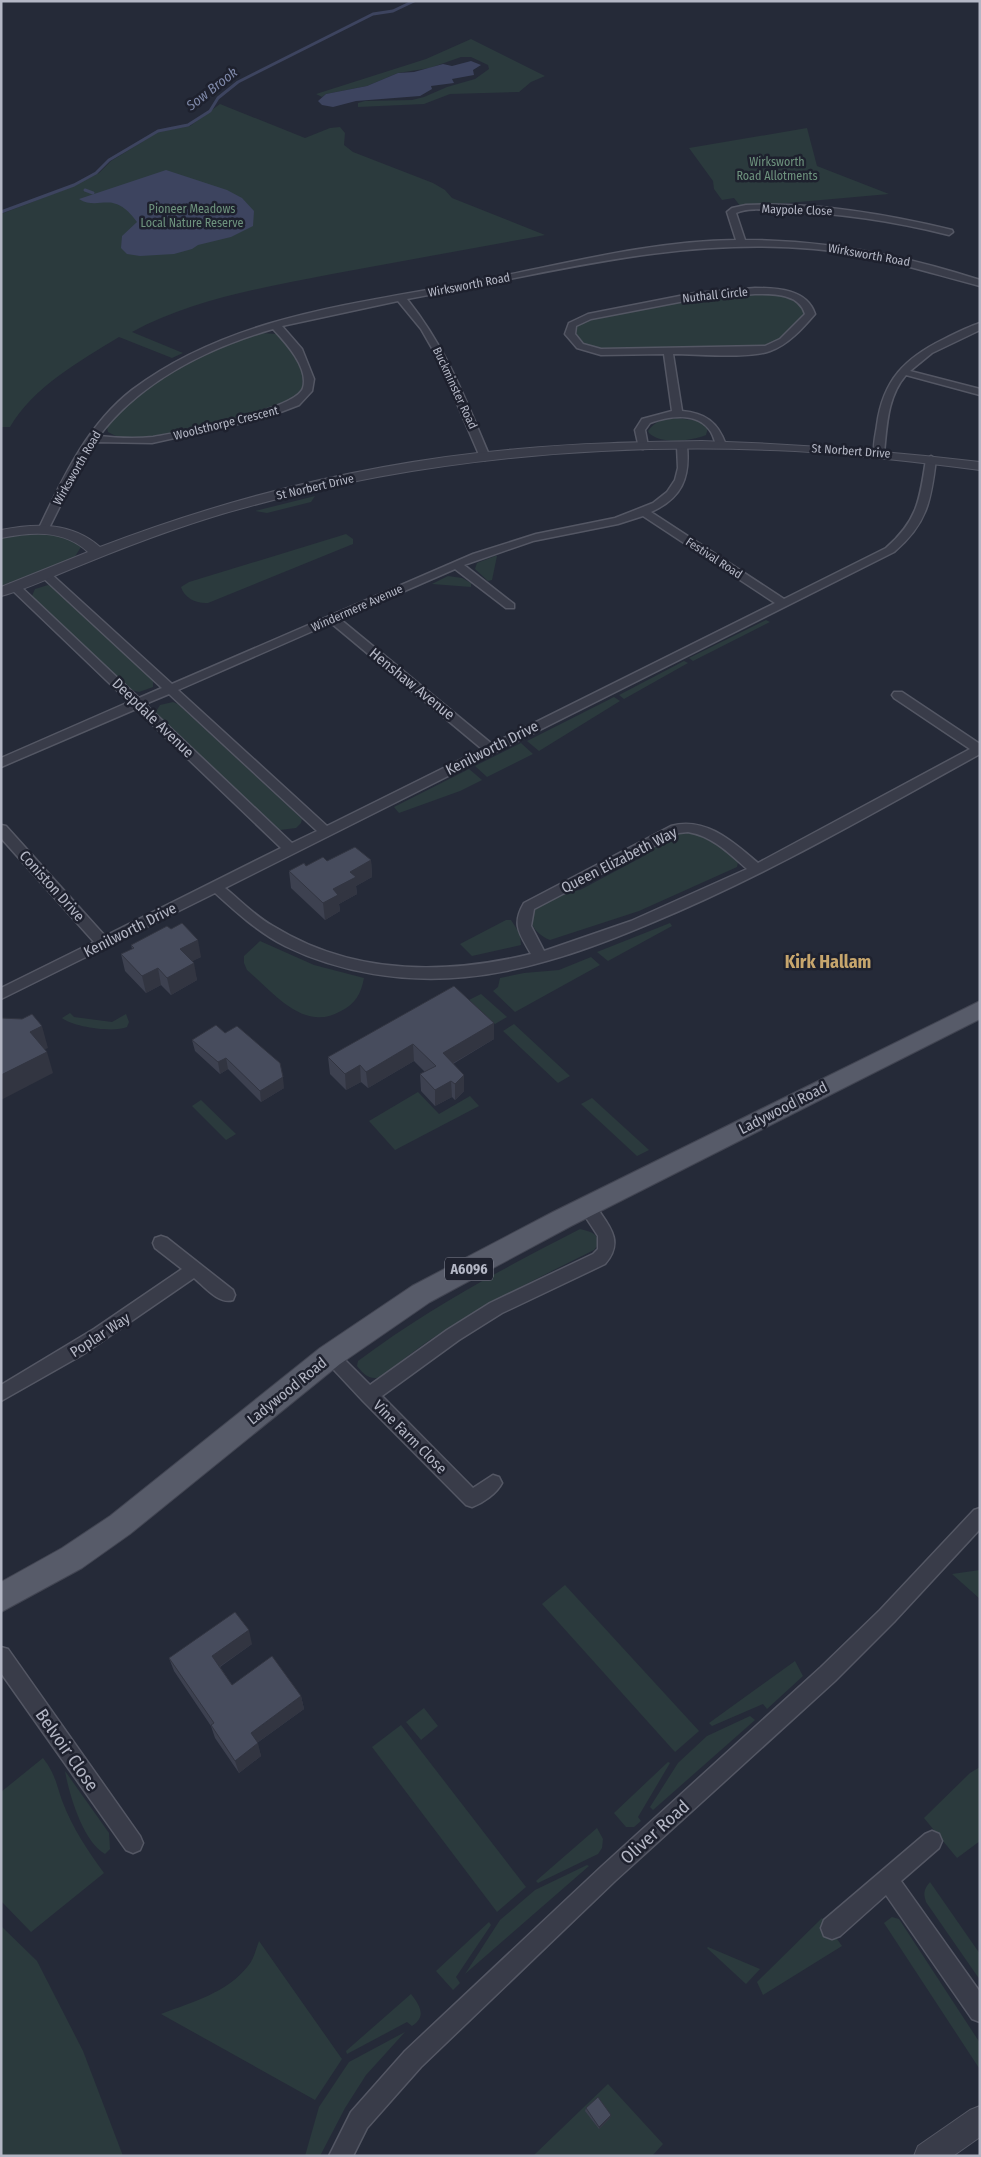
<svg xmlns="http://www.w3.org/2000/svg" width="981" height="2157" font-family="'Fira Sans Condensed',sans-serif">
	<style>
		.green { fill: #2b3a3d }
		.water { fill: #3d445f }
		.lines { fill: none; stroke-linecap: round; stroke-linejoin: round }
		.stream { stroke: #3d445f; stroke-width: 3 }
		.minor-casing { stroke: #545764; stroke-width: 3 }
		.tertiary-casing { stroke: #545764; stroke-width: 2 }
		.primary-casing { stroke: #424552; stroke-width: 2 }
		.minor { fill: #393c49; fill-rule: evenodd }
		.tertiary { fill: #393c49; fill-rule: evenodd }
		.primary { fill: #575b69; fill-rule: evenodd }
		.wall { fill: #3d4150 }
		.shaded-wall { fill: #323541 }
		.building { fill: #474c5d; stroke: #323541 }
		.labels { text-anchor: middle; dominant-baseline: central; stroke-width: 5; stroke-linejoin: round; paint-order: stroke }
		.far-park-label { font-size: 12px; fill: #6e937e; stroke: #1e212e }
		.far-street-label { font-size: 12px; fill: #b4b7c5; stroke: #1e212e }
		.far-water-label { font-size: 14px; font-style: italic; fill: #7f89a9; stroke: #1e212e }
		.shield { fill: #1e212e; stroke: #878a98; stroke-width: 1 }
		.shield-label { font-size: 14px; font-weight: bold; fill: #b4b7c5 }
		.street-label { font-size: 15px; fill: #b4b7c5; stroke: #1e212e }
		.quarter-label { font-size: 18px; font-weight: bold; fill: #c7a66d; stroke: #1e212e }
		.near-street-label { font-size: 18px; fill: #b4b7c5; stroke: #1e212e }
	</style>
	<rect width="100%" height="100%" fill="#252a38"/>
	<!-- green -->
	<g class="green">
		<polygon points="471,39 545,76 531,82 519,92 450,94 424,104 358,107 358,103 365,101 412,100 424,97 447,87 475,79 489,69 488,65 471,57 461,57 430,68 398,73 367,86 326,94 322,97 316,94 426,59"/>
		<path d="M220 104 305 138 330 128 340 127 345 133 344 145 353 152 433 183 445 190 452 198 545 235C474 248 403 261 332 274 266 287 192 299 132 332L183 353 172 358 119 337C80 361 33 387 10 427H1V214L71 187 99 173 111 161 158 132 190 126Z"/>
		<polygon points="807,128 817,166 889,194 741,207 734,198 722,200 714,189 713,181 689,148"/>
		<path d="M759 293C776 294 790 295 804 307 805 324 780 340 767 347L609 350 589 347 576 337V327L590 320 695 299Z"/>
		<path d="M260 333 277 334C295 347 310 375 299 397L270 411 161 437 120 438 108 432 107 427C136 384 211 347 260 333Z"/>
		<path d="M677 418 699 421 708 428 706 435C691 441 661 445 649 433L648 431C656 420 664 419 677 418Z"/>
		<polygon points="315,496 311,502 267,513 255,511"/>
		<polygon points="43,532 78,541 81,547 74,558 1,586 1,537"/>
		<path d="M346 534 353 539V544L208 603C197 604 184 598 181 587L189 582Z"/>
		<polygon points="495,556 497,556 492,580 488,581 475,569 477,563"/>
		<polygon points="448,576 462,578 471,583 471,587 432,584"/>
		<polygon points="48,585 52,586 153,681 153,687 139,692 131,690 32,596 35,589"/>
		<polygon points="766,620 770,622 693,661 689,658"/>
		<polygon points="684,661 688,663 624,699 619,695"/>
		<polygon points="614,697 620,701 539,751 527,741"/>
		<polygon points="173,702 178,704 302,819 301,823 296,828 280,830 155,713 160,705"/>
		<polygon points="521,743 533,754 487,777 475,766"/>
		<polygon points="469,769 482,780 460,791 399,813 394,807"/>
		<path d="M683 832C705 830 724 846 738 862L737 867 639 911 550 940C540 936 534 930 530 920L536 907 566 892 580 890 644 856C652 843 668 837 683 832Z"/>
		<polygon points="506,920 511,920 520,934 521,945 472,956 460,944"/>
		<polygon points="670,923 672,926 608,961 597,952"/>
		<path d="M260 941 314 965 364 978C361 994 355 1004 341 1011 304 1033 273 992 247 970L244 963V956Z"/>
		<polygon points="591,957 600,965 515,1012 493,991 498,987 500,978 524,973 559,970"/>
		<polygon points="481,994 507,1017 495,1024 469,1000"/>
		<path d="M70 1013 74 1017 112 1022 126 1014 129 1022 127 1027C114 1033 73 1027 62 1018Z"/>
		<polygon points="514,1024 570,1076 558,1083 503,1031"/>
		<polygon points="418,1092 439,1114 470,1096 479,1106 395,1150 369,1121"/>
		<polygon points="592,1098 649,1150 637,1156 581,1104"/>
		<polygon points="201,1100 236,1134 226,1140 192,1106"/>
		<path d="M580 1229C591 1232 597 1232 599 1244L594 1250C520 1287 445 1322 382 1377 370 1380 365 1376 357 1366L358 1361C429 1308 502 1269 580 1229Z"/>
		<polygon points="980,1570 980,1599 952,1574"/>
		<polygon points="565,1585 699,1731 675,1752 542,1604"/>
		<polygon points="795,1661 803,1676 767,1709 763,1704 712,1726 709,1723"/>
		<polygon points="424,1708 438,1726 421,1740 406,1722"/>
		<polygon points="750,1716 755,1720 653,1810 650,1807 678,1763 707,1736"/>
		<polygon points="401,1725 526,1887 497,1912 372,1747"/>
		<path d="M43 1758C56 1775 56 1784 63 1803 73 1829 88 1851 104 1873L31 1932 1 1901V1792Z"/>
		<polygon points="668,1762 670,1763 638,1817 641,1821 634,1827 626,1827 614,1813"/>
		<polygon points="980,1767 980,1841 957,1858 924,1818 970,1773"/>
		<path d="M65 1771 109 1833 110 1849 105 1854C83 1842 69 1794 65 1771Z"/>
		<polygon points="597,1828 603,1839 602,1848 598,1854 538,1883 536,1881"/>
		<polygon points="587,1865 589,1866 465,1974 500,1920 535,1890"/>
		<path d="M930 1882 980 1954V1980L926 1902C923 1893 924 1889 930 1882Z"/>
		<polygon points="892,1917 899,1919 980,2043 979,2068 884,1923"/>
		<polygon points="822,1918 842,1946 763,1995 757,1982"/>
		<polygon points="489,1922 491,1925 456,1977 460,1983 453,1990 436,1971"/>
		<polygon points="1,1926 37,1961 83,2051 123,2156 1,2156"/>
		<path d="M259 1941 342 2059 315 2100 161 2014C192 2002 227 1993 248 1966 254 1959 256 1949 259 1941Z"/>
		<polygon points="708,1947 760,1969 746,1984 707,1948"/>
		<path d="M411 1994C420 2006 427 2016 412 2026L407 2022 347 2054 346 2051Z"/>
		<polygon points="405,2032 366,2075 345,2108 320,2156 305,2156 319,2107 349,2062"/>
		<polygon points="608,2084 663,2144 652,2156 533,2156"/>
	</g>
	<!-- water -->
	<g class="water">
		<polygon points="471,61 481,65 473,70 474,75 452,79 454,83 431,86 432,89 420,96 356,101 333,107 322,105 318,101 326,94 367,86 398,73 414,72 443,64 452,66"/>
		<path d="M166 170 227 190 242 198 254 211 253 226 231 237 198 245 192 249 174 254 140 256 127 254 121 248 122 236 137 222C112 188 100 212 79 199Z"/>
	</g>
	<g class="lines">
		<!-- stream -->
		<g class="stream">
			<polyline points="85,190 93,193"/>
			<polyline points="1,212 74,185 96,173 109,160 158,131 188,125 210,111 218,98 238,82 373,14 393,11 414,1"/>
		</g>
		<!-- minor casing -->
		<g class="minor-casing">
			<g id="minor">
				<path d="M746 205C814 202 886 214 952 230L953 232 949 235C894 221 838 213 781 211 767 210 749 207 736 213L745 240C825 240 903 255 980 280V286C922 271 874 254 814 249 675 236 542 275 407 299 447 349 465 399 490 457L485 460 480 457 437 357 421 329 398 301 282 326 302 349 314 379 312 391 299 405 265 418 152 443 95 442 77 472 49 528 44 531 39 528C63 478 87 425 132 390 234 313 366 303 487 279 569 263 652 241 736 240L727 212 732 208ZM273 329C286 343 309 368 303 388 296 410 178 433 153 437 135 439 116 438 99 436 141 381 208 348 273 329Z"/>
				<path d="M755 288C777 288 807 289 815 314 803 328 788 345 770 351 749 359 698 354 673 354L682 411C705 413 718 422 726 445L725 447H717C715 443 714 437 711 432 698 411 669 416 650 423L645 430 648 446 643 449 639 448 635 430 642 419 672 411 664 354 601 355 577 348 565 334 569 323 588 314 695 293ZM755 294C773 294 799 293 805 314L780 339 765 346 601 349 583 344 575 334 576 326 591 319 695 299Z"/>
				<path d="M980 323V330L932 353 910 371 980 389V395L906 375C887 397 887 426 884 453L883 455H875C872 447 876 434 877 425 883 380 905 358 944 339 956 333 968 327 980 323Z"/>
				<path d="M682 443 687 446C690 478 682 498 651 512L784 599 886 548C918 520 920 499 926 459L931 456 936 459C931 501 927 524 894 552L225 888C241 901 255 916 273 926 352 975 444 975 531 954 520 934 511 925 524 903L671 826C706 816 734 843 758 863L970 749 894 698 892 695 894 692H902L980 744V754C871 814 765 876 651 923 592 948 529 971 465 977 405 983 340 973 285 946 258 932 237 913 215 893L1 999V988L94 942 1 838V825L6 826 105 936 281 848 136 709 1 767V758L129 702 10 588V584H18L139 698 162 688 41 576V572H49L172 684 473 554 536 534 615 518 653 503 667 492 675 480 678 468 677 446ZM643 516 775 603 492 744 340 619 455 569 506 608H514V604L464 565 533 541 618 524ZM331 623 482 749 327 826 178 690ZM169 694 317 831 292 843 145 704ZM688 832C712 836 729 853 747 869L631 921 544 951 531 926 534 909 679 833Z"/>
				<path d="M587 1201 593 1202C607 1224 626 1240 605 1264L502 1313 459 1340 382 1396 473 1488 493 1475 499 1477 502 1483C497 1493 483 1503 472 1507L466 1505 363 1401 321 1356 324 1351 330 1349 336 1351 370 1385 447 1330 490 1303 593 1254 598 1249V1236L579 1207 581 1202Z"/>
				<path d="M161 1236 167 1238 233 1290 235 1295 233 1300C219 1305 204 1286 194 1278L82 1355 1 1401V1385L94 1329 182 1269 155 1248 153 1243 155 1238Z"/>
				<polygon points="980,1508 980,1529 894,1622 835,1681 615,1881 421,2067 367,2128 353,2156 329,2156 351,2112 405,2051 601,1867 821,1667 880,1610 974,1510"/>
				<polygon points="1,1647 8,1649 140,1836 143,1843 140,1850 133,1853 126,1850 1,1673"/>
				<polygon points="932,1831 939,1834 942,1841 939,1848 901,1881 980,1992 980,2022 972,2019 886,1895 840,1936 832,1939 824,1936 821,1928 824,1920 925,1834"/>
			</g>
		</g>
		<!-- tertiary casing -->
		<g class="tertiary-casing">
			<g id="tertiary">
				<path d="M702 441C795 444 887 451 980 462V470C918 462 857 455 795 451 610 442 425 458 247 507 190 522 135 543 81 565 55 575 28 589 1 596V587L88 552C63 529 32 532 1 538V530C36 523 72 522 100 547 233 496 375 461 518 449 579 443 641 442 702 441Z"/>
				<polygon points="980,2106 980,2137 953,2156 914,2156 918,2146 970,2110"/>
			</g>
		</g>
		<!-- primary casing -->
		<g class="primary-casing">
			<polygon id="primary" points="980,1001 980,1019 571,1226 430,1302 340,1364 130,1534 82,1568 1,1612 1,1582 62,1548 110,1516 320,1348 412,1286 553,1212"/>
		</g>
		<!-- minor -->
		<use href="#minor" class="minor"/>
		<!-- tertiary -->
		<use href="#tertiary" class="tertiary"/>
		<!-- primary -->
		<use href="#primary" class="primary"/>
	</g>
	<!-- wall -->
	<g class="wall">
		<polygon points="371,860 372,877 356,886 357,894 339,904 340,911 325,920 291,888 289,871 327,861"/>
		<polygon points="131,945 201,957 192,961 197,980 171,995 161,985 146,993 125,971 121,954 132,949"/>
		<polygon points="454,986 494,1039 453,1064 464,1091 455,1100 452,1097 435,1106 421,1091 420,1074 425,1072 414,1061 368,1088 361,1082 346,1090 330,1074 328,1057"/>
		<polygon points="192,1040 284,1088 261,1102 228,1069 220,1074 195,1051"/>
		<polygon points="252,1644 220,1667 232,1685 301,1696 304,1709 257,1743 261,1756 239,1773 215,1738 211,1726 174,1671 169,1658"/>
		<polygon points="586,2108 611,2115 610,2118 599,2129 585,2111"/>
	</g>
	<!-- shaded-wall -->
	<g class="shaded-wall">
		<polygon points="371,860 372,877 356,886 357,894 339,904 340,911 325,920 323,903 333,889 350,872"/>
		<polygon points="198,940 201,957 183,966 180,949"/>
		<polygon points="194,963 197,980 171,995 167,978"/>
		<polygon points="158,968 161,985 146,993 142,976"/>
		<polygon points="494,1023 494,1039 443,1069 443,1053"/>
		<polygon points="42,1026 48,1048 37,1053 30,1032"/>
		<polygon points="413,1044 414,1061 368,1088 366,1072"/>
		<polygon points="47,1052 53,1073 1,1100 1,1075"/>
		<polygon points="226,1058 228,1069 220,1074 218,1062"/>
		<polygon points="360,1065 361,1082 346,1090 345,1074"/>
		<polygon points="464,1075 464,1091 455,1100 455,1084"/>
		<polygon points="283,1077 284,1088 261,1102 260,1091"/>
		<polygon points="451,1081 452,1097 435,1106 435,1090"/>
		<polygon points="249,1630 252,1644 216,1669 212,1656"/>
		<polygon points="301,1696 304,1709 254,1745 251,1733"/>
		<polygon points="258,1743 261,1756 239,1773 235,1761"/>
		<polygon points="611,2115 610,2118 599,2129 599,2127"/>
	</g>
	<!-- building -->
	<g class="building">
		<polygon points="355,847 371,860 350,872 356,877 333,889 338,895 323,903 289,871 304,863 306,866 323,857 327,861"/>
		<polygon points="182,923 198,940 180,949 194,963 167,978 158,968 142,976 121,954 134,948 131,945 167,926 171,929"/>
		<polygon points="454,986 494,1023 443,1053 464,1075 455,1084 451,1081 435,1090 420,1074 436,1066 413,1044 366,1072 360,1065 345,1074 328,1057"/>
		<polygon points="32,1014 42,1026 30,1032 47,1052 1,1075 1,1018 22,1019"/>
		<polygon points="216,1025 225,1033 237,1026 280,1063 283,1077 260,1091 226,1058 218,1062 192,1040"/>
		<polygon points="235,1612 249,1630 212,1656 232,1685 272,1656 301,1696 251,1733 258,1743 235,1761 211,1725 214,1723 169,1658"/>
		<polygon points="598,2097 611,2115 599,2127 586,2108"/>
	</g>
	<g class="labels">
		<!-- far-park labels -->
		<g class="far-park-label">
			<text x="777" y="162">Wirksworth<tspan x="777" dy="14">Road Allotments</tspan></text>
			<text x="192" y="209">Pioneer Meadows<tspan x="192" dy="14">Local Nature Reserve</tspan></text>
		</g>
		<!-- far-street labels -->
		<g class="far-street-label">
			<text transform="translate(797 210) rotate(2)">Maypole Close</text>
			<text transform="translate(869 255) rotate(10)">Wirksworth Road</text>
			<text transform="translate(469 285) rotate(-11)">Wirksworth Road</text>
			<text transform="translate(715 295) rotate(-6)">Nuthall Circle</text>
			<text transform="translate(455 388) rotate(65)">Buckminster Road</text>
			<text transform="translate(226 423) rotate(-14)">Woolsthorpe Crescent</text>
			<text transform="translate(851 451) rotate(4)">St Norbert Drive</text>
			<text transform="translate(77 468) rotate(-60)">Wirksworth Road</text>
			<text transform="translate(315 487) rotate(-13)">St Norbert Drive</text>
			<text transform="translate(714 558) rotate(33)">Festival Road</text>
			<text transform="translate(357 608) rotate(-24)">Windermere Avenue</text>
		</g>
		<!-- far-water labels -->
		<g class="far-water-label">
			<text transform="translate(212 89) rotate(-38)">Sow Brook</text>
		</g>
		<!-- shield labels -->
		<rect class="shield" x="445" y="1257.5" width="48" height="23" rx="4"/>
		<g class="shield-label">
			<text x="469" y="1269">A6096</text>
		</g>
		<!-- street labels -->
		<g class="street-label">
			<text transform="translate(412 684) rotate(39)">Henshaw Avenue</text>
			<text transform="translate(153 718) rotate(44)">Deepdale Avenue</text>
			<text transform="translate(492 748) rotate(-27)">Kenilworth Drive</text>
			<text transform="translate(619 860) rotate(-27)">Queen Elizabeth Way</text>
			<text transform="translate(52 886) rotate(48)">Coniston Drive</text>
			<text transform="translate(130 930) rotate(-27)">Kenilworth Drive</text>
			<text transform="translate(783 1108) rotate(-27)">Ladywood Road</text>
			<text transform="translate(100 1335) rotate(-33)">Poplar Way</text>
			<text transform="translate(287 1391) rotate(-39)">Ladywood Road</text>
			<text transform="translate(410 1437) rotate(45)">Vine Farm Close</text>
		</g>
		<!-- quarter labels -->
		<g class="quarter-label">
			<text x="828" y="962">Kirk Hallam</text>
		</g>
		<!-- near-street labels -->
		<g class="near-street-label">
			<text transform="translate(67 1750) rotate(55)">Belvoir Close</text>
			<text transform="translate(655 1832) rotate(-42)">Oliver Road</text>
		</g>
	</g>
	<!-- border -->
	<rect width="981" height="2157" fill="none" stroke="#b4b7c5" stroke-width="5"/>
</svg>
